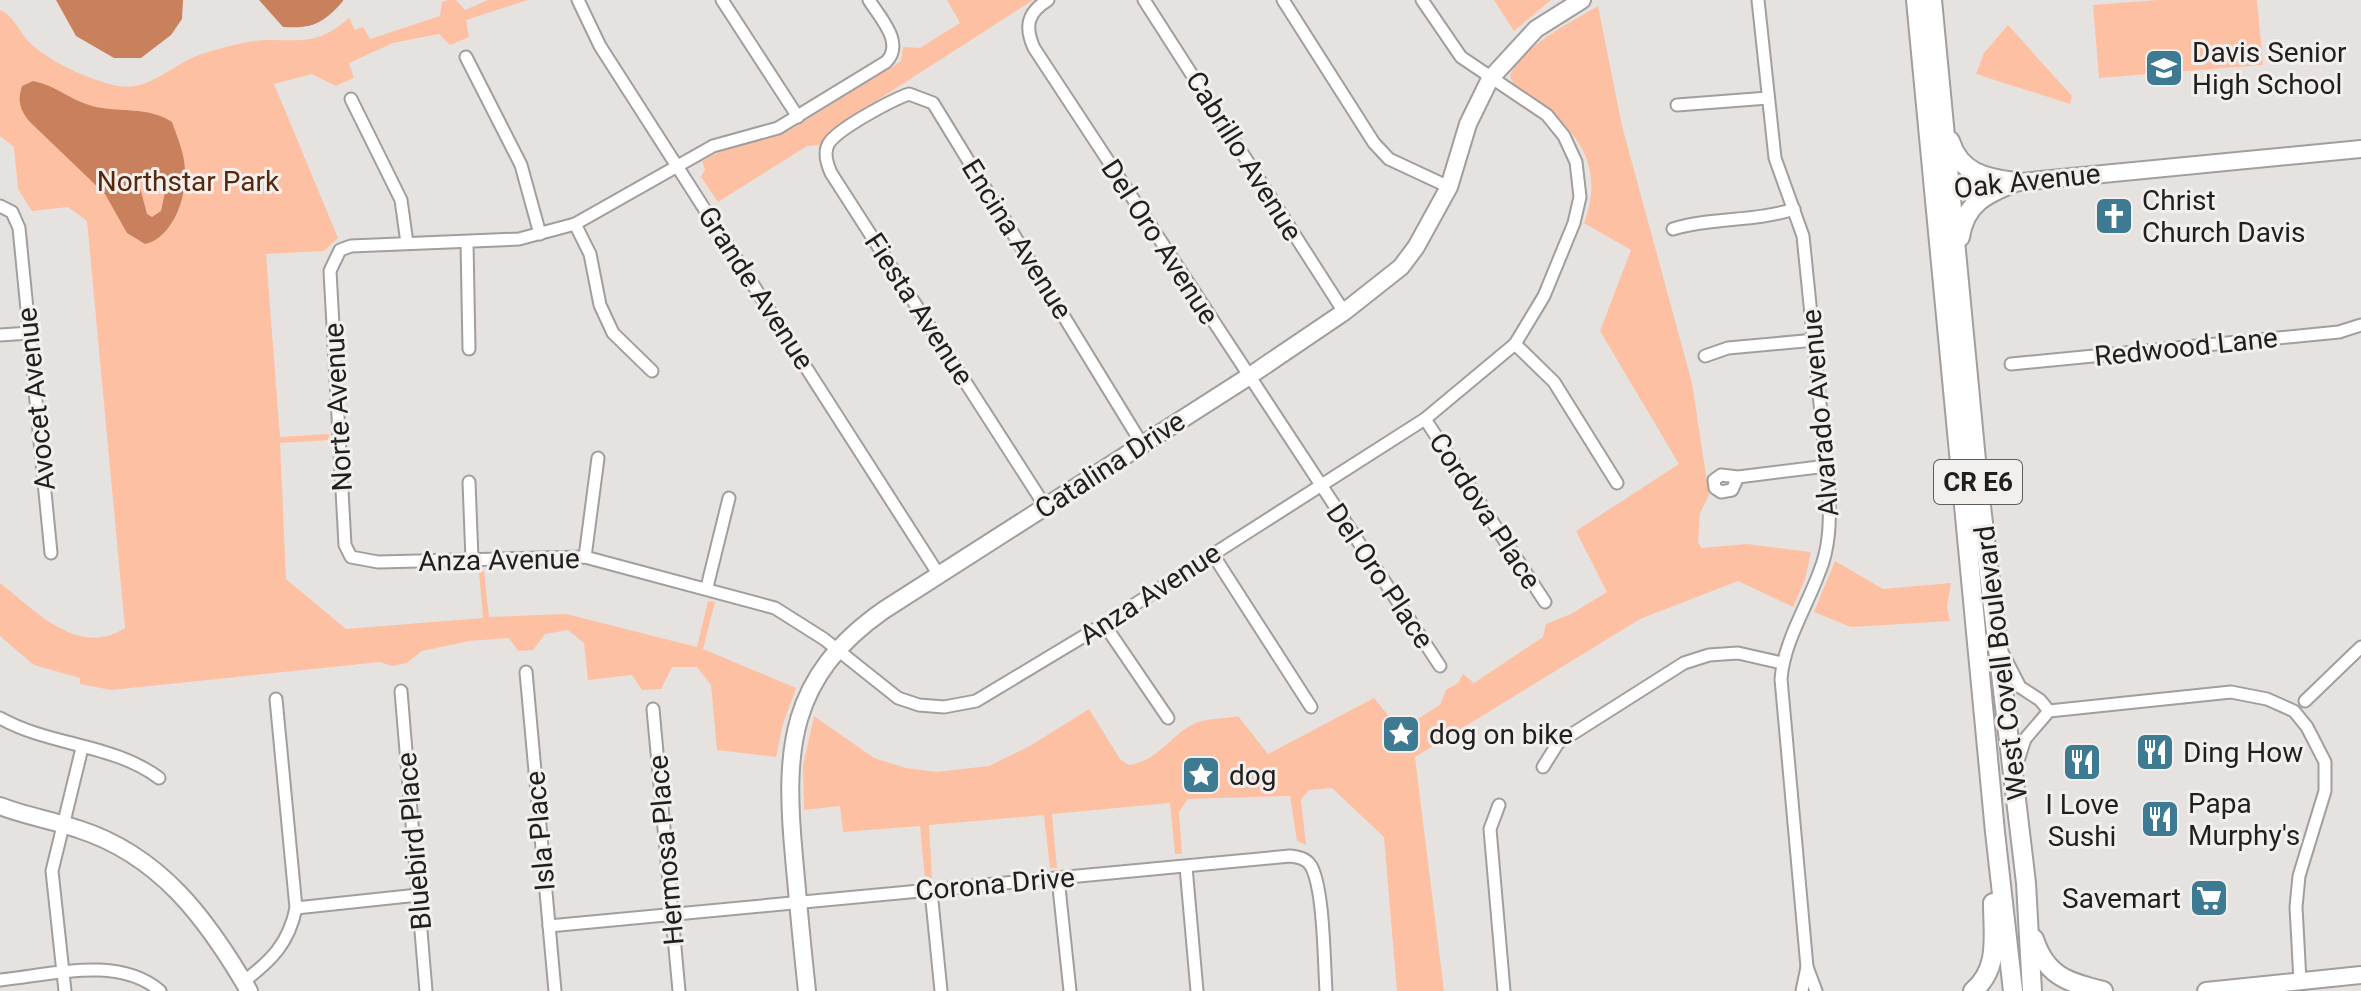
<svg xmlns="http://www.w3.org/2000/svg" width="2361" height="991" font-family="Roboto,sans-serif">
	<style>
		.green { fill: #fec0a3 }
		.water { fill: #c9805d; fill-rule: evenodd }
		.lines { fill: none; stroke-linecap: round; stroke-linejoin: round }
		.street-casing { stroke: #a29e9d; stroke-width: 15 }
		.secondary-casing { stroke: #a29e9d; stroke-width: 20 }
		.primary-casing { stroke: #a29e9d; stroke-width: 22 }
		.street { stroke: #fff; stroke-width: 11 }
		.secondary { stroke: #fff; stroke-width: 16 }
		.primary { stroke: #fff; stroke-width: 18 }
		.labels { text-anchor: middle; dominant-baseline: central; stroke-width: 6; stroke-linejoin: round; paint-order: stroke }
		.shield { fill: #f3efed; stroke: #5f5d5c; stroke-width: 2 }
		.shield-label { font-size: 26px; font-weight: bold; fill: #201e1e }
		.poi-label { font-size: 28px; fill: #201e1e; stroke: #f3efed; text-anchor: start }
		.street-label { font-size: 28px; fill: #201e1e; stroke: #f3efed }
		.park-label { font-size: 28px; fill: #57270e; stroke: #f3efed }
	</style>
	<rect width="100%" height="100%" fill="#e6e2e0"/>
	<!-- green -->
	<g class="green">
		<path d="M448 0H456L465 10 488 0H528L466 20 469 37 450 45 439 34 393 43 349 63 354 78 336 86 312 74 274 84 338 238 324 251 266 254 280 437 329 434 330 440 280 443 286 579 346 629 483 618 479 571H484L489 617 566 614 697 647 708 601 715 602 703 649 796 688 783 724 776 757 717 750 711 685 697 667H672L661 689 642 690 632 675 588 680 584 643 568 630 545 634 533 650 518 651 509 638 469 641 422 651 407 663 392 666 380 662 111 690 80 684V678L34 665 0 636V583C36 611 78 658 125 628L87 221 68 207 32 211 18 189 14 147 0 136V10C14 16 18 30 28 41 43 56 71 71 91 78 106 83 123 90 139 85 162 79 181 60 205 53 222 48 246 41 264 40 302 40 318 45 349 18L355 30 363 27 370 39 440 16 442 2Z"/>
		<polygon points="947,0 1033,0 831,130 819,145 807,146 718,202 701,177 705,169 702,161 731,146 790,130 892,67 901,61 903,47 920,48 960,23"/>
		<polygon points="1494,0 1551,0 1514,31"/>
		<polygon points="2158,0 2257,0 2263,65 2099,78 2093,5"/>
		<path d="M1598 6 1622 126 1692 383 1709 495 1700 513 1698 542 1702 548 1747 544 1811 552 1805 579 1793 607 1738 581 1640 619 1415 757 1444 991H1397L1384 837 1332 788 1309 790 1301 800 1306 845 1297 841 1290 796 1188 799 1179 812 1182 854H1175L1170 803 1052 814 1057 868H1050L1044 815 929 825 932 879H925L920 826 843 832 840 806 804 810 803 766 814 716 874 758 906 768 936 772 989 766 1030 746 1089 709 1120 759 1129 765C1158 761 1170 736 1193 724 1205 718 1225 719 1238 716L1268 754 1374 698 1400 730 1440 705 1446 690 1458 683 1463 674 1474 683 1543 637 1546 624 1571 614 1607 592 1576 531 1679 464 1600 331 1631 250 1584 223C1610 154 1563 118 1513 83L1510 76C1519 48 1573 21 1598 6Z"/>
		<polygon points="2008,25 2072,96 2070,104 1976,74 1984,53"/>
		<polygon points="1835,561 1883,589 1951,583 1947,607 1950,621 1851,627 1814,612"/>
	</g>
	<!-- water -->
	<g class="water">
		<polygon points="56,0 183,0 182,19 171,35 141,58 114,58 76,36"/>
		<path d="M259 0H343V1C324 23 312 29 283 27Z"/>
		<path d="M33 81C55 85 70 100 92 106 119 113 148 106 172 122 177 137 185 154 185 171 187 196 173 238 145 244L127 233 105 194 30 122C20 110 17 102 22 86ZM152 170 161 173 165 192 161 211 152 217 147 214 138 180Z"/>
	</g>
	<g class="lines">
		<!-- street casing -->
		<g class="street-casing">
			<g id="street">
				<polyline points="578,0 600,46 939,575"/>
				<polyline points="722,0 798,117"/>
				<path d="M869 0C880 18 905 43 886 62L778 128 713 146 575 224 519 239 351 246 340 250 330 271 345 545 351 557 378 562 585 557 775 608 824 639 898 698 919 705 944 707 976 701 1104 624 1425 419 1515 344 1544 296 1574 223 1580 197 1576 162 1564 136 1547 115 1461 57 1422 0"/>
				<path d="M1048 0C1028 12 1024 26 1034 48L1440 666"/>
				<polyline points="1144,0 1344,312"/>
				<polyline points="1283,0 1374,143 1389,159 1449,187"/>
				<path d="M1758 0 1775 158 1803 236 1829 492C1830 520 1830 547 1819 573 1806 608 1784 642 1781 679L1807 967 1816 991"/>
				<polyline points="466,57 521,165 540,234"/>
				<polyline points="351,99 401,200 407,243"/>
				<polyline points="1677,105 1768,98"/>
				<polyline points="0,206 12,212 19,228 51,553"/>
				<polyline points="575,224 590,254 600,305 613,333 652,371"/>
				<path d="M1673 229C1712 217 1755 222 1794 209"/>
				<polyline points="467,242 469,349"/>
				<polyline points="0,335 30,333"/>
				<polyline points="1515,344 1554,382 1617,483"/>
				<polyline points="1705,356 1728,348 1815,340"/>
				<polyline points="2011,364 2339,332 2361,325"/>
				<polyline points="1425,419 1545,602"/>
				<polyline points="1738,477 1732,490 1721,492 1715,488 1714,480 1721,475 1738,477 1827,466"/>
				<polyline points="469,482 472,559"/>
				<path d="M1045 506 831 173C827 164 823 152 829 143 839 128 892 100 909 94L933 103 1142 444"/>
				<polyline points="1212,553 1311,707"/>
				<polyline points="585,557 598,458"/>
				<polyline points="707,587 729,498"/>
				<polyline points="1104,624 1168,718"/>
				<polyline points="2003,654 2020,687 2040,700 2049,711"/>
				<polyline points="526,672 555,991"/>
				<polyline points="401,691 426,991"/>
				<polyline points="2305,701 2361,647"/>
				<polyline points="653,709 679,991"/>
				<path d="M0 718C50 746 114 744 159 778"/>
				<polyline points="1543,767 1558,743 1684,663 1709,655 1738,653 1782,663"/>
				<polyline points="2016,767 2025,739 2049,711 2231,692 2267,699 2294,711 2307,727 2325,762 2325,791 2299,876 2296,907 2300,981"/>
				<polyline points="1499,805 1490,829 1504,991"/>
				<polyline points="1186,867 1197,991"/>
				<polyline points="1058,878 1070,991"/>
				<polyline points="931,891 941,991"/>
				<polyline points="296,908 418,895"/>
				<path d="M549 926 1290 856C1298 857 1306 858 1311 866 1324 889 1324 962 1326 991"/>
				<path d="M0 980C51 975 118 955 160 991"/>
				<path d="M243 982C271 961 289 943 296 908L276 699"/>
				<polyline points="65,991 52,871 82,748"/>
				<polyline points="1802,991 1807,967"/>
			</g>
		</g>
		<!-- secondary casing -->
		<g class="secondary-casing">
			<g id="secondary">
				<polyline points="1938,190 2361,149"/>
				<path d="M0 806C25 816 52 820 78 829 160 855 207 919 249 991"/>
				<path d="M807 991C802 946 798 902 794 857 784 750 788 677 884 610L1248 377 1344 312 1401 267 1416 247 1449 187 1468 124 1490 79 1536 29 1582 0"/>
				<polyline points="2206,991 2361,975"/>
			</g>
		</g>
		<!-- primary casing -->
		<g class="primary-casing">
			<g id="primary">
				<polyline points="1916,0 1995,832 2013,991"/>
				<polyline points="1932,0 1978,481 2026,883 2032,991"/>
				<path d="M1950 141C1960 173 1985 178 2014 182"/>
				<path d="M1960 237C1965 203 1986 194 2015 182"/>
				<path d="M2034 939C2046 976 2067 982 2103 991"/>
				<path d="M1973 991C2000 968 1993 936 1993 903"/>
			</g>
		</g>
		<!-- street -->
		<use href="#street" class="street"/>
		<!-- secondary -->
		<use href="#secondary" class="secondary"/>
		<!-- primary -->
		<use href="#primary" class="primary"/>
	</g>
	<!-- icons -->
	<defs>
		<g id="school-square" transform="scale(2)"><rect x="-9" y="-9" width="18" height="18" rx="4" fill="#3e7a92" stroke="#f3efed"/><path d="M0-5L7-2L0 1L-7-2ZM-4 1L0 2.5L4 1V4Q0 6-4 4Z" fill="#fff"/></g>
		<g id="church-square" transform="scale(2)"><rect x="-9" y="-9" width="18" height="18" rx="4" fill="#3e7a92" stroke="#f3efed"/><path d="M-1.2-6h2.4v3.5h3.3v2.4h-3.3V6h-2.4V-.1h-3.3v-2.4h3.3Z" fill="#fff"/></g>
		<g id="sight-square" transform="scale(2)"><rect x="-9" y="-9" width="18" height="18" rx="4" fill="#3e7a92" stroke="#f3efed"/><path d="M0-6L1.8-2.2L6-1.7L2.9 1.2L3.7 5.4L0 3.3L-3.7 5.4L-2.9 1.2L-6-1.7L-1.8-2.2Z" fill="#fff"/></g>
		<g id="restaurant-square" transform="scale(2)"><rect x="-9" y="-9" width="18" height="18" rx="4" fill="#3e7a92" stroke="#f3efed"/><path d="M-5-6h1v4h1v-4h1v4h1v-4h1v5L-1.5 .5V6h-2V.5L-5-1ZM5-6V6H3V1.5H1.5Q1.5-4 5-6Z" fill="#fff"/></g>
		<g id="supermarket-square" transform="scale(2)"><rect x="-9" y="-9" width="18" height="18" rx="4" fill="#3e7a92" stroke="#f3efed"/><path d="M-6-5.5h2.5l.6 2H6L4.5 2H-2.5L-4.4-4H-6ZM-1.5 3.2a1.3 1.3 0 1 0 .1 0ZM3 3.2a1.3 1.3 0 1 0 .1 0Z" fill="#fff"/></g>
	</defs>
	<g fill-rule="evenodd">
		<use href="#school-square" x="2164" y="68"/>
		<use href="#church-square" x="2114" y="216"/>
		<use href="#sight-square" x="1401" y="734"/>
		<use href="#restaurant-square" x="2155" y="752"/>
		<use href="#restaurant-square" x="2082" y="762"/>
		<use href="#sight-square" x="1201" y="775"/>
		<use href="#restaurant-square" x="2160" y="819"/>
		<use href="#supermarket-square" x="2209" y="898"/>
	</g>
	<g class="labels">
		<!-- shield labels -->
		<rect class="shield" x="1934" y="460" width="88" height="44" rx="6"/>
		<g class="shield-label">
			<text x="1978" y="482">CR E6</text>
		</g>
		<!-- poi labels -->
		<g class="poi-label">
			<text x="2192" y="52">Davis Senior<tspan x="2192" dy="32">High School</tspan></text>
			<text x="2142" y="200">Christ<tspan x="2142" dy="32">Church Davis</tspan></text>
			<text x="1429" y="734">dog on bike</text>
			<text x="2183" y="752">Ding How</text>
			<text x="1229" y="775">dog</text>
			<text x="2188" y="803">Papa<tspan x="2188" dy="32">Murphy's</tspan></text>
			<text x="2082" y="804" text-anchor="middle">I Love<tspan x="2082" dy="32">Sushi</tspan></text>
			<text x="2181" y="898" text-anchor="end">Savemart</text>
		</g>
		<!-- street labels -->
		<g class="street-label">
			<text transform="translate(1244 156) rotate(58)">Cabrillo Avenue</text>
			<text transform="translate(2027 181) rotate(-6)">Oak Avenue</text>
			<text transform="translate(1017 239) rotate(58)">Encina Avenue</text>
			<text transform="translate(1160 242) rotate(57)">Del Oro Avenue</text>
			<text transform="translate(756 288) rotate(57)">Grande Avenue</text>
			<text transform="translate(919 309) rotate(57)">Fiesta Avenue</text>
			<text transform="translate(2186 347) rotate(-6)">Redwood Lane</text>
			<text transform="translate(36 399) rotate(-96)">Avocet Avenue</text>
			<text transform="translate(338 407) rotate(-93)">Norte Avenue</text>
			<text transform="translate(1820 413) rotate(-95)">Alvarado Avenue</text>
			<text transform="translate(1110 465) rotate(-33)">Catalina Drive</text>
			<text transform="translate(1485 511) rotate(57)">Cordova Place</text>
			<text transform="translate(499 560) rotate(-1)">Anza Avenue</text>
			<text transform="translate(1380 576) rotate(56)">Del Oro Place</text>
			<text transform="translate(1150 594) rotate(-33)">Anza Avenue</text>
			<text transform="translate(2001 663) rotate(-97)">West Covell Boulevard</text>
			<text transform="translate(540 831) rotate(-95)">Isla Place</text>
			<text transform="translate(414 841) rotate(-95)">Bluebird Place</text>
			<text transform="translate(666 850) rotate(-95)">Hermosa Place</text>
			<text transform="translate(995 884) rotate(-5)">Corona Drive</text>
		</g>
		<!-- park labels -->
		<g class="park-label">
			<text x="188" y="181">Northstar Park</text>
		</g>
	</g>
</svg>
